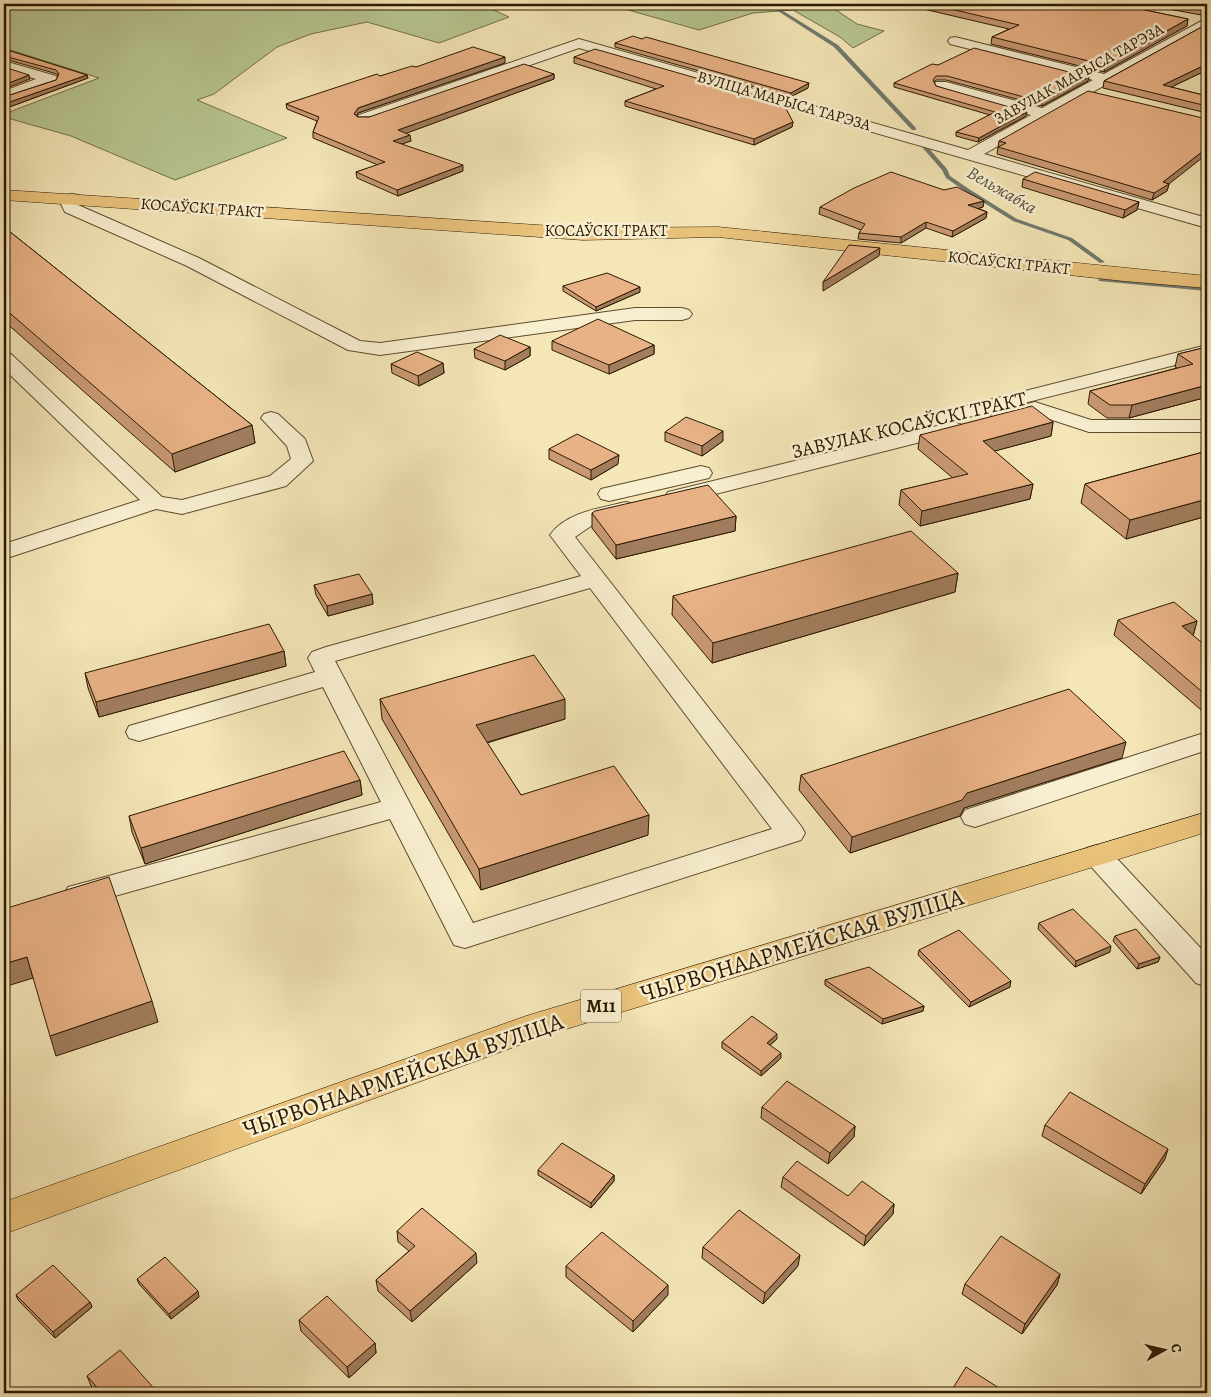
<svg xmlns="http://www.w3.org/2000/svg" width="1211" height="1397" font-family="Alegreya,serif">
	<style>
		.green { fill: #b8c692; stroke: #72704a }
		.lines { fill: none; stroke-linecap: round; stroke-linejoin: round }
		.stream { fill: #717b6f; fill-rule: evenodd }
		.minor-casing { stroke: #5e4c2e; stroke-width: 2 }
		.major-casing { stroke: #2c1901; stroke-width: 1 }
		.highway-casing { stroke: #2c1901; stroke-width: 1 }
		.minor { fill: #f8efd0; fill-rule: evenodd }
		.major { fill: #eac37c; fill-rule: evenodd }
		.highway { fill: #eac37c; fill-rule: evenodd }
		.wall { fill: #c89973; stroke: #2c1901 }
		.shaded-wall { fill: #a27d5e; stroke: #2c1901 }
		.building { fill: #e8b286; stroke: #2c1901 }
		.labels { text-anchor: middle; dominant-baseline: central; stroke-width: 5; stroke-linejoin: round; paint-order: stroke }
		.far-street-label { font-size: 16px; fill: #2c1901; stroke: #f8efd0 }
		.far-water-label { font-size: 18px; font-style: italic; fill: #545241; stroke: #f8efd0 }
		.shield { fill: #f8efd0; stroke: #69593f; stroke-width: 1 }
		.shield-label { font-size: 19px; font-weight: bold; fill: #2c1901 }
		.street-label { font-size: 20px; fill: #2c1901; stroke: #f8efd0 }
		.near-street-label { font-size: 24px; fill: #2c1901; stroke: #f8efd0 }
	</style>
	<rect width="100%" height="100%" fill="#f4e6b7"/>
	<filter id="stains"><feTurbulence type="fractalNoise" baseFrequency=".004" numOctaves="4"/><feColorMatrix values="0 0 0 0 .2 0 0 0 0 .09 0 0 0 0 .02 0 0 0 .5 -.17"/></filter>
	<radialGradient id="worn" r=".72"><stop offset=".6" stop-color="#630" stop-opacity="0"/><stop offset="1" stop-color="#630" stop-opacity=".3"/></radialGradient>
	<!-- green -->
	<g class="green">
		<polygon points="4,4 513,4 494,10 509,17 439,43 367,22 311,34 277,47 214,94 197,100 287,138 175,180 71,136 4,117 4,114 99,78 4,48"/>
		<polygon points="607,4 827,4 857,24 884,31 853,48 840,37 793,10 753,13 699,30"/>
	</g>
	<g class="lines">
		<!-- stream -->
		<g class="stream">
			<polygon points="767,4 772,4 838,45 916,128 916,130 912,130 834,47"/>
			<polygon points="921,144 925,144 947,169 950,176 969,189 1017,219 1072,238 1105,262 1100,263 1068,240 1013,221 965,191 946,178 942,170 921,146"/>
			<polygon points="1101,278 1207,287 1207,291 1099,281 1098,280"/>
		</g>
		<!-- minor casing -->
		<g class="minor-casing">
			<g id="minor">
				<polygon points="1207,18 1207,27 984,154 1207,218 1207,228 579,48 369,121 359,121 356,118 359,115 579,39 968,150 1031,115 936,88 934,85 936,82 946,82 1042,108 1093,80 950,44 948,41 950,38 955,37 1104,74"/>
				<polygon points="4,61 56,76 58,79 56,82 4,100 4,91 36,79 4,69"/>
				<polygon points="72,194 78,195 80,199 78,205 199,258 360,341 380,343 635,308 682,308 689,310 692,314 689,318 682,320 635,320 380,355 348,350 187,266 65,212 61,204 66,195"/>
				<polygon points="1207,345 1207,357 929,427 922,425 918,421 922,417"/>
				<polygon points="4,352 11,354 162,497 182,500 270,476 291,459 287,446 261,418 264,414 271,412 278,414 305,439 313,461 286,486 182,514 156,509 4,559 4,544 140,500 4,369"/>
				<polygon points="1035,402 1091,420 1207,420 1207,432 1089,432 1034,414 1001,422 994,420 991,416 994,412"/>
				<polygon points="953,422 960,424 964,428 960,432 676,504 668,502 665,497 668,492"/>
				<polygon points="701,466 709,468 712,473 709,478 609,501 601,499 598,494 601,489"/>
				<path d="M626 502 634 504 637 509 634 514 594 524 575 537 801 826 805 833 801 840 465 948 454 945 390 819 79 906 68 903 64 895 68 887 381 802 323 687 139 741 129 738 126 732 129 726 315 672 308 658 312 652 326 647 581 576 550 535C566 512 601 508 626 502ZM590 588 772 829 473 923 335 661Z"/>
				<polygon points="1207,732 1207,750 975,827 965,824 961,817 965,810"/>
				<polygon points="1097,845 1107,848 1207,955 1207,987 1196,983 1087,862 1082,855 1087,848"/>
			</g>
		</g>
		<!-- major casing -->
		<g class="major-casing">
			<polygon id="major" points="4,190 583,228 718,227 1207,276 1207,288 1124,281 718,237 583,240 4,200"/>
		</g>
		<!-- highway casing -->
		<g class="highway-casing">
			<polygon id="highway" points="1207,812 1207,832 547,1035 4,1234 4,1202 526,1016"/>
		</g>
		<!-- minor -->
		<use href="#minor" class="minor"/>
		<!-- major -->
		<use href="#major" class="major"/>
		<!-- highway -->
		<use href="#highway" class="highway"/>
	</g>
	<!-- wall -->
	<g class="wall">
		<polygon points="902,4 1116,4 1188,19 1187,26 1104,72 991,44 992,37 1009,29"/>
		<polygon points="1140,4 1207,4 1207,16"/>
		<polygon points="1207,24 1207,70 1171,87 1207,96 1207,113 1103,88 1104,81"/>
		<polygon points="642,39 808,88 790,97 615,47 615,43"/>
		<polygon points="4,49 87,75 88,78 4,109 4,97 56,80 58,76 57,74 5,59 4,60"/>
		<polygon points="574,57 793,122 792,127 754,145 625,106 625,101 656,89 574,63"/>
		<polygon points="505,63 358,113 357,116 358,117 369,117 554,74 554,79 406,133 411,141 401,144 463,171 398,196 357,178 356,172 378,165 313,138 313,132 317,121 287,109 286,104 380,76 416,67"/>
		<polygon points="938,65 1089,77 1088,81 1042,106 946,80 936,80 934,82 936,86 1026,116 978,142 956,136 956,132 990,115 894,87 894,83"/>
		<polygon points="999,141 1169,184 1167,191 1152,200 997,154"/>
		<polygon points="1023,179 1139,202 1137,210 1123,218 1022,187"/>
		<polygon points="944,190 984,201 983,207 978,208 987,212 986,218 952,237 926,228 901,243 858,239 859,233 861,230 819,214 820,207"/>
		<polygon points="4,227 252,425 255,443 175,472 4,321"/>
		<polygon points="563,286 640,292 596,311 563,291"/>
		<polygon points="552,341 654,345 654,354 609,374 552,350"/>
		<polygon points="530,347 530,356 505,370 475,358 474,349"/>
		<polygon points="1207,347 1207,397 1129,418 1107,418 1088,404 1090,391 1177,368 1175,367 1178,354"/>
		<polygon points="443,363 444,373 419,386 392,373 391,364"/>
		<polygon points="1053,422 1051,436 994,451 1033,484 1030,499 920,526 899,505 901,490 953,478 918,449 920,435"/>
		<polygon points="665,432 723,441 702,456 665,441"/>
		<polygon points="549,449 618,464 591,480 549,459"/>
		<polygon points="1207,451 1207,516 1126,539 1081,503 1085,484"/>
		<polygon points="592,513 736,516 735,531 616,559 592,528"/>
		<polygon points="958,573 955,592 712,663 672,615 673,596"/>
		<polygon points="314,585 372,594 373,604 328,616 316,595"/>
		<polygon points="1118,620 1197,621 1193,636 1207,647 1207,715 1114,635"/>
		<polygon points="284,651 286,666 99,717 88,688 85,673"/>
		<polygon points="380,699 565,719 487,743 521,795 648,835 481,890 382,719"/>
		<polygon points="1122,758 964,808 960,816 850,853 799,790 801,775"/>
		<polygon points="360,780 362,795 145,864 132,832 129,816"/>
		<polygon points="1039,923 1110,952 1075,967 1038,929"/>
		<polygon points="1115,936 1160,957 1158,962 1137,969 1113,941"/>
		<polygon points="919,950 1010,987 969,1007 918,955"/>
		<polygon points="825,980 924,1006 923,1011 882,1024 825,985"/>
		<polygon points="777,1039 770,1045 781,1058 761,1076 722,1048 722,1042"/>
		<polygon points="762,1107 855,1126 854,1137 828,1164 761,1118"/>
		<polygon points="1045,1125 1165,1159 1141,1194 1042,1136"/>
		<polygon points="538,1170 614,1175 614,1181 591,1208 538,1175"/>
		<polygon points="783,1177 848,1196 894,1204 893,1214 864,1246 781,1187"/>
		<polygon points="397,1231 477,1263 412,1322 378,1291 376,1280 409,1251 398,1242"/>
		<polygon points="703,1247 798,1266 763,1304 702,1258"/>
		<polygon points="566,1266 668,1295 633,1332 566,1277"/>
		<polygon points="1060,1274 1057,1285 1022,1334 962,1294 965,1284"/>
		<polygon points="137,1279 199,1297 171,1319 139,1284"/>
		<polygon points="16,1295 90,1302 92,1307 55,1338 18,1300"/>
		<polygon points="299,1320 375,1343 376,1353 349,1378 301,1331"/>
		<polygon points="87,1376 158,1393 97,1393 91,1386"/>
	</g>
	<!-- shaded-wall -->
	<g class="shaded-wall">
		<polygon points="1188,19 1187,26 1104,72 1105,65"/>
		<polygon points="505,57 505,63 358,113 355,119 354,114 358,108"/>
		<polygon points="1207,64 1207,70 1161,92 1163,85"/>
		<polygon points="554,74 554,79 399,136 398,130"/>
		<polygon points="29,75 30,79 4,89 4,85"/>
		<polygon points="87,75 88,78 4,109 4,104"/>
		<polygon points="1089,77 1088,81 1042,106 1042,102"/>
		<polygon points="809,83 808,88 790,97 791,93"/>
		<polygon points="1027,112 1026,116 978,142 979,138"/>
		<polygon points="793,122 792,127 754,145 754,139"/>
		<polygon points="410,135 411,141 393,147 393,141"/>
		<polygon points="1207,148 1207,154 1169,184 1167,191 1152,200 1154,193 1163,182"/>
		<polygon points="463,165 463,171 398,196 397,190"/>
		<polygon points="984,201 983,207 967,212 968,205"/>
		<polygon points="1139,202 1137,210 1123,218 1125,210"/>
		<polygon points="987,212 986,218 952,237 953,231"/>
		<polygon points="926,222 926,228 901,243 901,237"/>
		<polygon points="880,248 879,256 823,291 823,282"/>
		<polygon points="640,287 640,292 596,311 596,307"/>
		<polygon points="654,345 654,354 609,374 609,365"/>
		<polygon points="530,347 530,356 505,370 505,361"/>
		<polygon points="443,363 444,373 419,386 418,376"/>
		<polygon points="1207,385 1207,397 1129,418 1132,405"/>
		<polygon points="1053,422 1051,436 980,455 983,441"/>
		<polygon points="252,425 255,443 175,472 172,454"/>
		<polygon points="723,431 723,441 702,456 702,446"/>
		<polygon points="619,455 618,464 591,480 591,470"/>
		<polygon points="1033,484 1030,499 920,526 922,511"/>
		<polygon points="1207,499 1207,516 1126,539 1130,520"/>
		<polygon points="736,516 735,531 616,559 616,545"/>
		<polygon points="958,573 955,592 712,663 713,643"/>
		<polygon points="372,594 373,604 328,616 327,606"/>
		<polygon points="1197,621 1193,636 1182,626"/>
		<polygon points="284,651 286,666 99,717 96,702"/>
		<polygon points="565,699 565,719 478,745 476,725"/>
		<polygon points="1126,742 1122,758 964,808 960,816 850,853 852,837 967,793"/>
		<polygon points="360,780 362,795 145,864 141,848"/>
		<polygon points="649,815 648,835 481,890 479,869"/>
		<polygon points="1111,946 1110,952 1075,967 1076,961"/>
		<polygon points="27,957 33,978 4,987 4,964"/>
		<polygon points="1160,957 1158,962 1137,969 1139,964"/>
		<polygon points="1011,981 1010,987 969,1007 971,1002"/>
		<polygon points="152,1001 158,1022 56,1056 50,1036"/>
		<polygon points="924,1006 923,1011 882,1024 883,1019"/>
		<polygon points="777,1034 777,1039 766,1048 767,1043"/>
		<polygon points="781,1053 781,1058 761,1076 761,1071"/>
		<polygon points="855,1126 854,1137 828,1164 830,1153"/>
		<polygon points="1168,1149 1165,1159 1141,1194 1145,1184"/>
		<polygon points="614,1175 614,1181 591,1208 591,1203"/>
		<polygon points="894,1204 893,1214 864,1246 866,1236"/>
		<polygon points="476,1253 477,1263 412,1322 410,1311"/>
		<polygon points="800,1255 798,1266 763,1304 765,1293"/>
		<polygon points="1060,1274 1057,1285 1022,1334 1025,1324"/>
		<polygon points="668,1285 668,1295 633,1332 633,1321"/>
		<polygon points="198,1291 199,1297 171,1319 169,1314"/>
		<polygon points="90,1302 92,1307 55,1338 53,1332"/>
		<polygon points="375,1343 376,1353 349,1378 347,1367"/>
	</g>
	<!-- building -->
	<g class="building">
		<polygon points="929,4 1116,4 1188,19 1105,65 992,37 1019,25"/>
		<polygon points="1175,4 1207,4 1207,10"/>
		<polygon points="1207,24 1207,52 1205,53 1207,53 1207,64 1163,85 1207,96 1207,106 1104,81"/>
		<polygon points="633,36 642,39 646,37 809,83 791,93 615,43"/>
		<polygon points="473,47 505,57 358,108 354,114 358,117 369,117 524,64 554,74 398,130 410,135 393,141 463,165 397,190 356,172 385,162 313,132 319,117 286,104 377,74 380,76 412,66 416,67"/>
		<polygon points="974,48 1089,77 1042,102 947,76 936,76 933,80 936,86 1027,112 979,138 956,132 995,112 894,83 932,64 938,65"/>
		<polygon points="4,49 87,75 4,104 4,97 56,80 59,74 56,70 4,56"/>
		<polygon points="595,49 783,103 793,122 754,139 625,101 664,86 574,57"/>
		<polygon points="4,67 29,75 4,85"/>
		<polygon points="1088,91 1207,119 1207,148 1163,182 1169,184 1154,193 998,147 1006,143 999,141"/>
		<polygon points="891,172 944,190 957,187 984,201 968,205 987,212 953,231 926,222 901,237 859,233 865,224 820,207 854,188"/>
		<polygon points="1035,172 1139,202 1125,210 1023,179"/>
		<polygon points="4,227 252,425 172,454 4,308"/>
		<polygon points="849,245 880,248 823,282"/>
		<polygon points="607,273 640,287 596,307 563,286"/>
		<polygon points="598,319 654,345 609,365 552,341"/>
		<polygon points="500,335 530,347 505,361 474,349"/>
		<polygon points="1207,347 1207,385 1132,405 1110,405 1090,391 1193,364 1178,354"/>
		<polygon points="417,352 443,363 418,376 391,364"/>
		<polygon points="1032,406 1053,422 983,441 1033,484 922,511 901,490 968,474 920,435"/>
		<polygon points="686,417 723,431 702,446 665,432"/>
		<polygon points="577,434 619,455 591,470 549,449"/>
		<polygon points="1207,451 1207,499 1130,520 1085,484"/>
		<polygon points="708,485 736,516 616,545 592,513 595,511"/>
		<polygon points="911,531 958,573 713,643 673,596"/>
		<polygon points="359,574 372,594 327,606 314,585"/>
		<polygon points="1174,602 1197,621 1182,626 1207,647 1207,696 1118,620"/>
		<polygon points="269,624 284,651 96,702 85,673"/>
		<polygon points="534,655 565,699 476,725 521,795 614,766 649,815 479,869 380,699"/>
		<polygon points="1069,689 1126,742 967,793 962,800 852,837 801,775"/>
		<polygon points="344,751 360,780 141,848 129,816"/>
		<polygon points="109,877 152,1001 50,1036 27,957 4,964 4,909"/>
		<polygon points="1073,909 1111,946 1076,961 1039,923"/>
		<polygon points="1136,929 1160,957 1139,964 1115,936"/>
		<polygon points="959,930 1011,981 971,1002 919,950"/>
		<polygon points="869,967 924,1006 883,1019 825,980"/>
		<polygon points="752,1016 777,1034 767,1043 781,1053 761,1071 722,1042"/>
		<polygon points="787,1081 855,1126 830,1153 762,1107"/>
		<polygon points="1070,1092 1168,1149 1145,1184 1045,1125"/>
		<polygon points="562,1143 614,1175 591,1203 538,1170"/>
		<polygon points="797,1161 848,1196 862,1181 894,1204 866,1236 783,1177"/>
		<polygon points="422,1208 476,1253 410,1311 376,1280 415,1246 397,1231"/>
		<polygon points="739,1210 800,1255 765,1293 703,1247"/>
		<polygon points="602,1232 668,1285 633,1321 566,1266"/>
		<polygon points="1001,1236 1060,1274 1025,1324 965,1284"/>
		<polygon points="165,1257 198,1291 169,1314 137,1279"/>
		<polygon points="53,1265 90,1302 53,1332 16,1295"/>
		<polygon points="327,1296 375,1343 347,1367 299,1320"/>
		<polygon points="120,1350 158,1393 102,1393 87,1376"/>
		<polygon points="966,1367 1007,1393 950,1393"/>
	</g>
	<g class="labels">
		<!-- far-street labels -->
		<g class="far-street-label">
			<text transform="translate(1079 74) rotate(-29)">ЗАВУЛАК МАРЫСА ТАРЭЗА</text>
			<text transform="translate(784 101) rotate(16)">ВУЛІЦА МАРЫСА ТАРЭЗА</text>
			<text transform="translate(202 208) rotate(4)">КОСАЎСКІ ТРАКТ</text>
			<text x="606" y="231">КОСАЎСКІ ТРАКТ</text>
			<text transform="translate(1009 263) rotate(6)">КОСАЎСКІ ТРАКТ</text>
		</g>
		<!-- far-water labels -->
		<g class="far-water-label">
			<text transform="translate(1002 190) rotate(30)">Вельжабка</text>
		</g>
		<!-- shield labels -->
		<rect class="shield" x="581" y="989.5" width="40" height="33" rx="4"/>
		<g class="shield-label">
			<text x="601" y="1006">М11</text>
		</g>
		<!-- street labels -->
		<g class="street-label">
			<text transform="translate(909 425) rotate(-13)">ЗАВУЛАК КОСАЎСКІ ТРАКТ</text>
		</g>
		<!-- near-street labels -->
		<g class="near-street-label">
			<text transform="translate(802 945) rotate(-17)">ЧЫРВОНААРМЕЙСКАЯ ВУЛІЦА</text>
			<text transform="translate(403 1075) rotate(-19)">ЧЫРВОНААРМЕЙСКАЯ ВУЛІЦА</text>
		</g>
	</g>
	<!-- margin -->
	<rect width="1211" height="1397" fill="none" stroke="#f4e6b7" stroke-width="20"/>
	<rect x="5" y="5" width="1201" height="1387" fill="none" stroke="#2c1901" stroke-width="2.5"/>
	<rect x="10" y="10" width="1191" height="1377" fill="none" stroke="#2c1901"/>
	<!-- north arrow -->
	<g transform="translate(1164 1350) rotate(82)" stroke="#f8efd0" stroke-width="4" paint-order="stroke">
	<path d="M0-4L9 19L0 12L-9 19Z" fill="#2c1901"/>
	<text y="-8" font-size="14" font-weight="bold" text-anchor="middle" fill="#2c1901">С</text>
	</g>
	<rect width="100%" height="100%" filter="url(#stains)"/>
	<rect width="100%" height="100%" fill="url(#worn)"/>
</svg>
